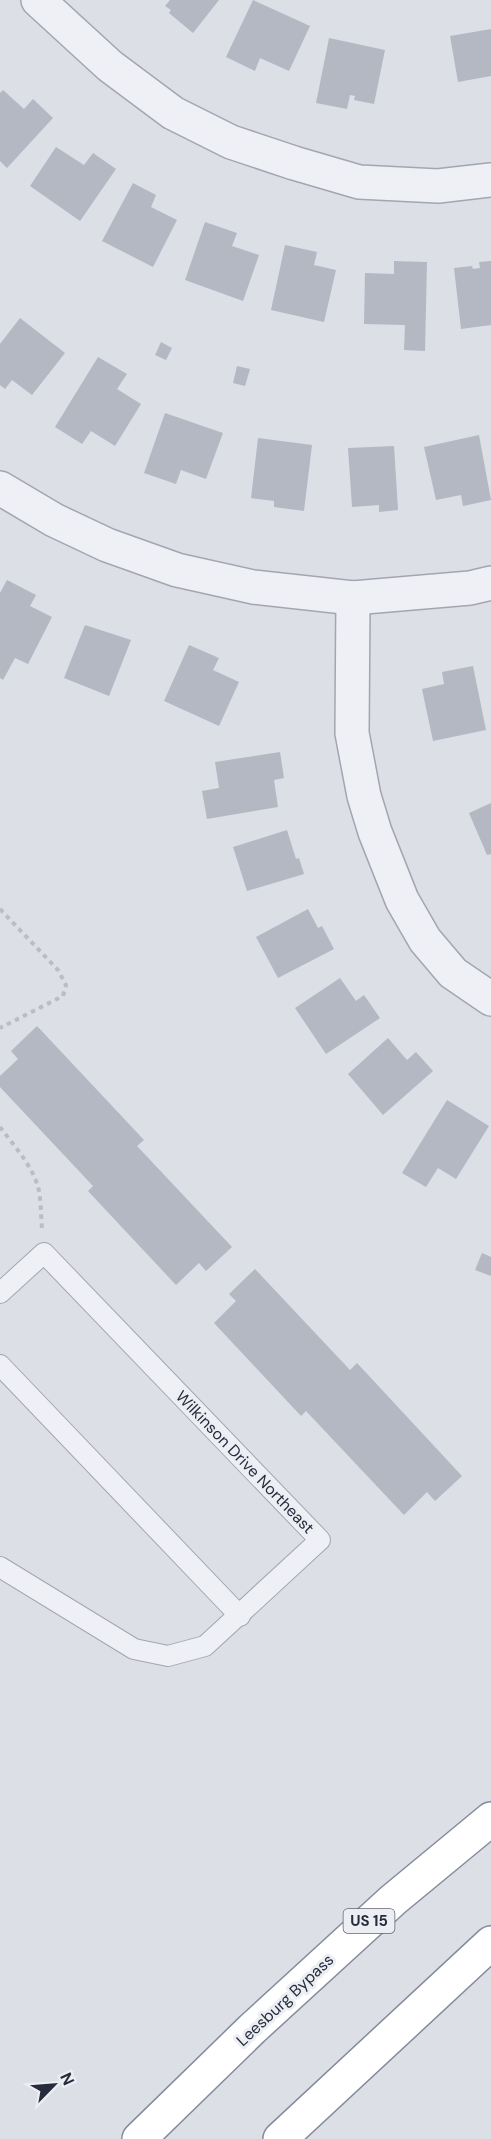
<svg xmlns="http://www.w3.org/2000/svg" width="491" height="2139" font-family="'DM Sans',sans-serif">
	<style>
		.building { fill: #b4b8c3 }
		.lines { fill: none; stroke-linecap: round; stroke-linejoin: round }
		.service-casing { stroke: #a2a6b0; stroke-width: 22 }
		.minor-casing { stroke: #a2a6b0; stroke-width: 36 }
		.trunk-casing { stroke: #848b9d; stroke-width: 36 }
		.path { stroke: #bbbdc5; stroke-width: 4; stroke-dasharray: 4.5 4.5; stroke-linecap: butt }
		.service { stroke: #eff0f5; stroke-width: 20 }
		.minor { stroke: #eff0f5; stroke-width: 33 }
		.trunk { stroke: #fff; stroke-width: 33 }
		.labels { text-anchor: middle; dominant-baseline: central; stroke-width: 6; stroke-linejoin: round; paint-order: stroke }
		.shield { fill: #eceef4; stroke: #616673; stroke-width: 1.5 }
		.shield-label { font-size: 15px; font-weight: bold; fill: #262c3c }
		.street-label { font-size: 16px; fill: #262c3c; stroke: #eceef4 }
	</style>
	<rect width="100%" height="100%" fill="#dcdfe6"/>
	<!-- building -->
	<g class="building">
		<polygon points="170,0 219,0 193,33 169,13 171,10 165,6"/>
		<polygon points="253,0 310,26 289,71 260,58 255,71 226,57"/>
		<polygon points="491,29 491,76 458,82 450,36"/>
		<polygon points="329,38 385,50 374,104 354,100 355,96 350,95 347,109 316,103"/>
		<polygon points="3,90 24,109 33,99 53,118 7,168 0,161 0,93"/>
		<polygon points="56,147 84,165 93,153 116,169 80,221 30,186"/>
		<polygon points="133,183 156,195 151,207 177,220 153,267 102,241"/>
		<polygon points="205,222 237,233 232,246 259,255 243,301 185,280"/>
		<polygon points="285,245 317,252 314,265 336,270 324,322 271,310"/>
		<polygon points="394,261 427,262 425,351 404,350 405,325 364,324 365,273 394,274"/>
		<polygon points="491,261 491,325 461,329 454,268 472,266 473,269 480,268 479,262"/>
		<polygon points="20,318 65,353 32,395 12,380 5,389 0,385 0,344"/>
		<polygon points="161,342 172,348 166,360 155,355"/>
		<polygon points="98,357 127,374 117,389 141,404 115,446 91,431 82,444 55,427"/>
		<polygon points="237,366 250,369 245,386 233,383"/>
		<polygon points="165,413 223,433 206,479 181,470 176,484 144,473"/>
		<polygon points="479,435 491,500 463,506 461,495 436,500 424,447"/>
		<polygon points="258,438 312,445 304,511 274,507 274,501 251,498"/>
		<polygon points="394,446 398,510 379,512 379,505 352,507 348,448"/>
		<polygon points="7,580 36,595 30,606 52,617 28,664 15,658 3,680 0,678 0,593"/>
		<polygon points="85,625 131,640 109,696 64,678"/>
		<polygon points="189,645 219,658 213,670 239,682 219,726 164,701"/>
		<polygon points="473,666 486,730 433,741 422,689 444,684 442,672"/>
		<polygon points="280,752 284,778 274,780 278,807 207,819 202,791 219,788 215,762"/>
		<polygon points="491,803 491,854 487,855 469,813"/>
		<polygon points="287,830 296,859 299,858 304,874 247,891 233,847"/>
		<polygon points="308,909 318,928 322,926 334,949 278,978 256,937"/>
		<polygon points="340,978 356,1001 364,995 380,1018 326,1054 295,1008"/>
		<polygon points="37,1026 144,1140 137,1146 232,1247 206,1271 199,1263 176,1285 88,1191 93,1186 0,1087 0,1076 18,1059 11,1051"/>
		<polygon points="388,1038 407,1060 416,1052 433,1071 383,1115 348,1074"/>
		<polygon points="447,1100 489,1126 456,1179 438,1168 426,1187 402,1173"/>
		<polygon points="482,1253 491,1257 491,1276 475,1270"/>
		<polygon points="255,1269 350,1370 357,1363 462,1476 435,1501 427,1492 404,1515 306,1411 301,1416 214,1323 236,1301 229,1294"/>
	</g>
	<g class="lines">
		<!-- service casing -->
		<g class="service-casing">
			<g id="service">
				<polyline points="0,1293 44,1253 320,1540 205,1646 168,1656 134,1649 0,1567"/>
				<polyline points="0,1365 240,1616"/>
			</g>
		</g>
		<!-- minor casing -->
		<g class="minor-casing">
			<g id="minor">
				<polyline points="38,0 110,66 173,113 231,142 294,163 359,182 438,186 491,180"/>
				<polyline points="0,488 54,520 107,545 177,570 253,587 353,598 470,588 491,583"/>
				<polyline points="353,598 352,733 364,796 375,832 402,900 425,940 453,973 491,999"/>
			</g>
		</g>
		<!-- trunk casing -->
		<g class="trunk-casing">
			<g id="trunk">
				<polyline points="139,2139 252,2029 393,1900 491,1819"/>
				<polyline points="280,2139 491,1943"/>
			</g>
		</g>
		<!-- path -->
		<g class="path">
			<polyline points="0,909 58,970 66,985 63,996 0,1028"/>
			<path d="M0 1127C14 1146 34 1167 39 1191 41 1203 41 1216 42 1229"/>
		</g>
		<!-- service -->
		<use href="#service" class="service"/>
		<!-- minor -->
		<use href="#minor" class="minor"/>
		<!-- trunk -->
		<use href="#trunk" class="trunk"/>
	</g>
	<g class="labels">
		<!-- shield labels -->
		<rect class="shield" x="343.5" y="1909" width="51" height="24" rx="4.5"/>
		<g class="shield-label">
			<text x="369" y="1921">US 15</text>
		</g>
		<!-- street labels -->
		<g class="street-label">
			<text transform="translate(245 1462) rotate(46)">Wilkinson Drive Northeast</text>
			<text transform="translate(285 2000) rotate(-43)">Leesburg Bypass</text>
		</g>
	</g>
	<!-- north arrow -->
	<g transform="translate(54 2085) rotate(65)" stroke="#eceef4" stroke-width="4.5" paint-order="stroke">
	<path d="M0-4.5L10 22L0 15L-10 22Z" fill="#262c3c"/>
	<text y="-9" font-size="16" font-weight="bold" text-anchor="middle" fill="#262c3c">N</text>
	</g>
</svg>
